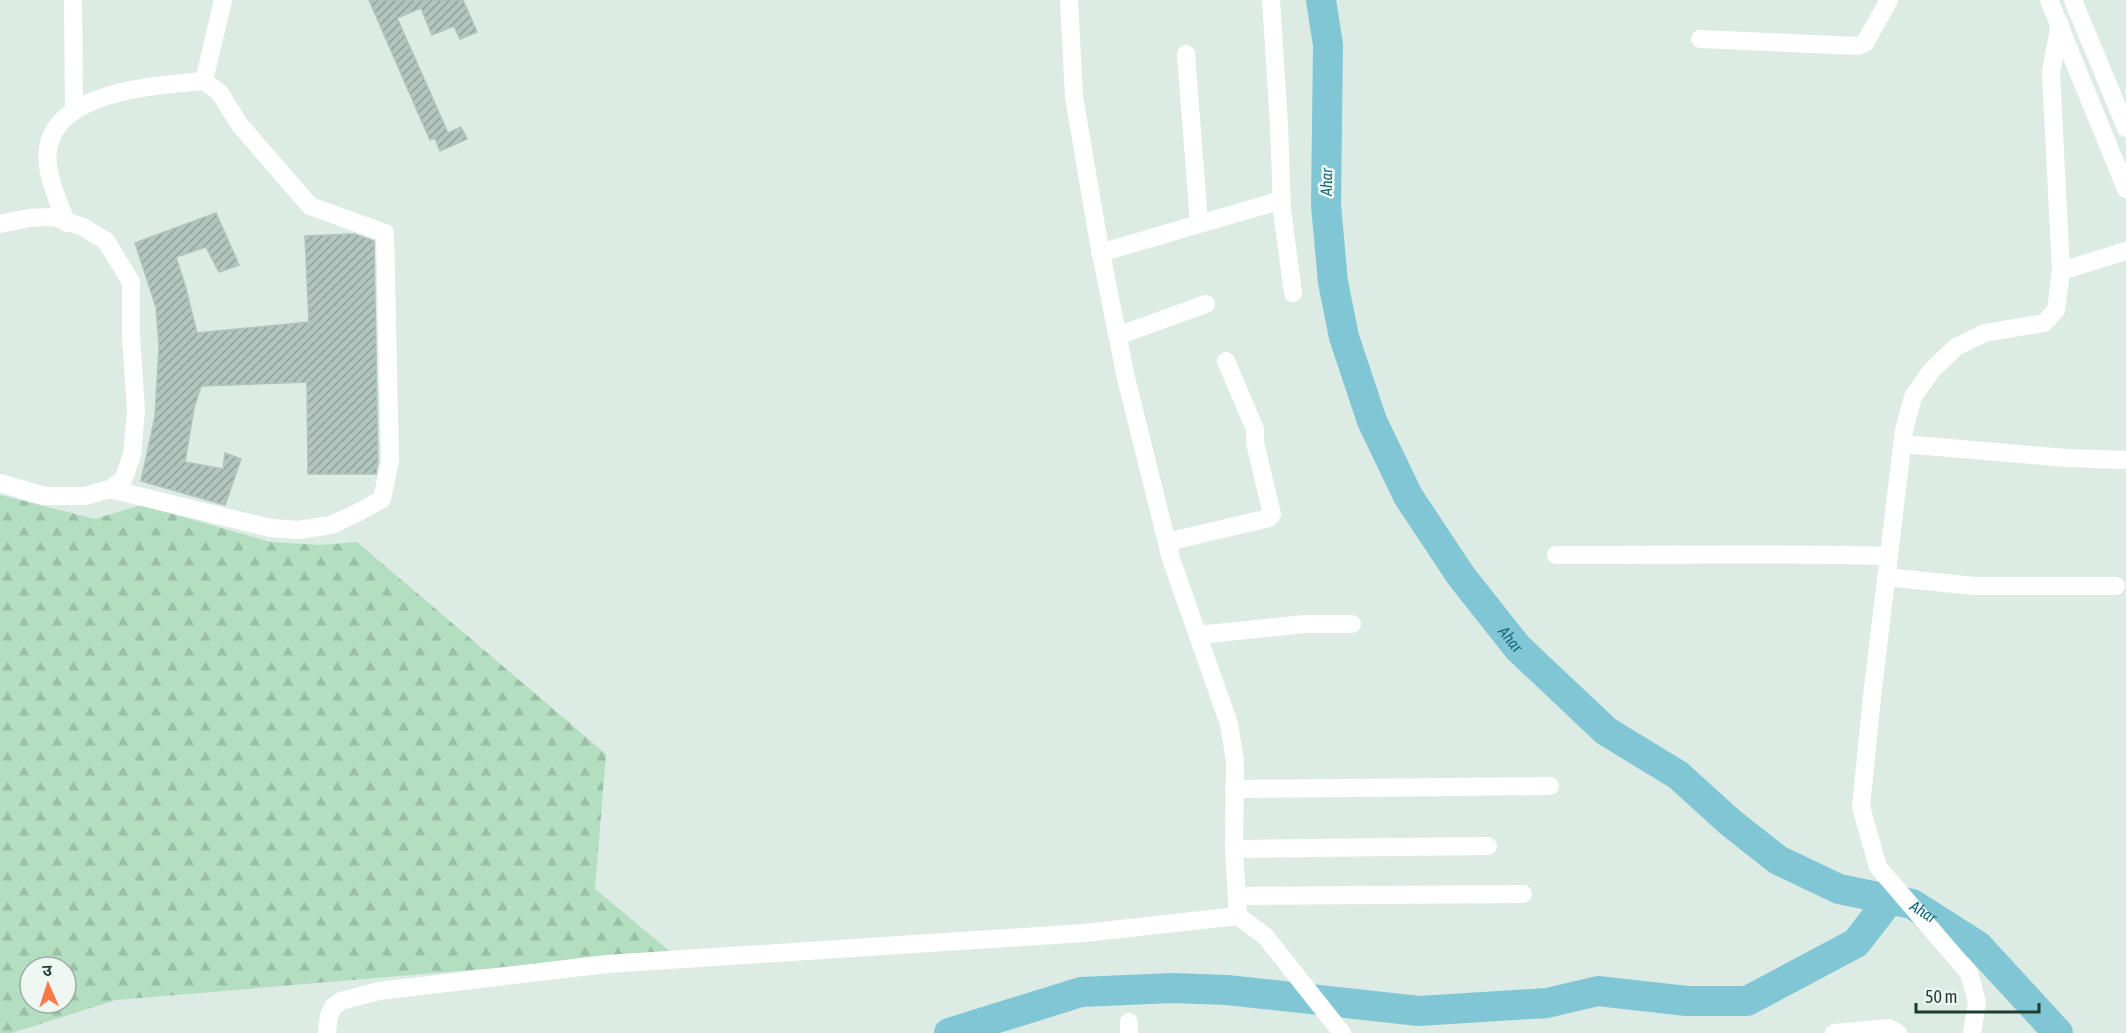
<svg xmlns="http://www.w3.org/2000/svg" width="2126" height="1033" font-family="'Asap Condensed','Noto Sans Devanagari',sans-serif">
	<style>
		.forest { fill: url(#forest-firs); fill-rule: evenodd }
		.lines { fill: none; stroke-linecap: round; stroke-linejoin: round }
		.river { stroke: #80c6d5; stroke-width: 30 }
		.building { fill: url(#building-hatch); stroke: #afc4bc; stroke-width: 1.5 }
		.minor { stroke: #fff; stroke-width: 18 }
		.labels { text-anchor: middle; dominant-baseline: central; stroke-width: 5; stroke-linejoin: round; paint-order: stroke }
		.water-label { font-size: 16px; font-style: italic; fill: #14677b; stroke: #eef7f2 }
	</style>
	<defs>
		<pattern id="forest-firs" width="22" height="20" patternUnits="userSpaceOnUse" patternTransform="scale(1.5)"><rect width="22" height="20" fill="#b4dec0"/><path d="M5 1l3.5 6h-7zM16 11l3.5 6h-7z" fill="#9abfa6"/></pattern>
		<pattern id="building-hatch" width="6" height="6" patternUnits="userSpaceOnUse" patternTransform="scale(1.5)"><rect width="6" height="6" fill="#b2c5be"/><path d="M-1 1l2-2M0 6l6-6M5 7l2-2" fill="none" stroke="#90a19b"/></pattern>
	</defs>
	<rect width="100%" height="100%" fill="#ddebe5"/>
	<!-- forest -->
	<path class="forest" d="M0 495 95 519 141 505 271 542 321 545 357 542 606 754 595 889 672 953 116 1000 12 1033H0ZM30 967H66V1003H30Z"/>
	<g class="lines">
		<!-- river -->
		<g class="river">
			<path id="s1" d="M1321 0 1328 45 1326 205 1333 282 1344 337 1372 421 1408 496 1461 576 1518 648 1606 731 1678 775 1731 823 1778 860 1839 889 1912 904 1978 946 2058 1033"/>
			<polyline points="949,1033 1081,992 1173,988 1227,990 1419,1011 1547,1003 1598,991 1687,1001 1747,1001 1856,943 1890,899"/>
		</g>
	</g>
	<!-- building -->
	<g class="building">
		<polygon points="369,0 463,0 477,32 460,39 454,26 432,35 421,8 397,18 448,133 461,127 467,139 440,151 435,138 430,140"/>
		<polygon points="216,213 239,265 219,272 206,247 176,257 185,285 197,333 309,322 305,236 354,234 374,241 378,462 376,474 308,474 307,382 201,386 194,408 185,462 223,469 225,453 241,459 225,505 141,481 155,417 159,346 156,307 135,243"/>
	</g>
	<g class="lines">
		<!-- minor -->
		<g class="minor">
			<polyline points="73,0 74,109"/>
			<polyline points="1271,0 1279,125 1282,210 1293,293"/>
			<polyline points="2049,0 2126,189"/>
			<polyline points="2073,0 2126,128"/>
			<polyline points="1700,39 1858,46 1865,43 1889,0"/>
			<polyline points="1186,54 1199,223"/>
			<polyline points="204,81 223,0"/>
			<path d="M67 223C59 205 51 186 48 166 38 91 154 86 204 81L219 92 240 125 310 206 385 233 390 461 382 499 359 512 331 525 298 530 270 528 110 489"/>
			<polyline points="0,224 29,218 53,217 83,227 106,241 131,282 131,337 136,410 132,455 123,480 110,489 85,496 44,496 0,483"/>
			<polyline points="1100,253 1282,200"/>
			<polyline points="2061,271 2126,251"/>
			<polyline points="1117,336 1206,304"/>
			<polyline points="1903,444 2066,458 2126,460"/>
			<polyline points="1167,542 1269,518 1272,514 1255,443 1255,429 1226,361"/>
			<path d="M1556 555C1667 555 1778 553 1889 556"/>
			<polyline points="1886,577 1974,586 2116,586"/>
			<polyline points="1198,635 1305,624 1352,624"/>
			<polyline points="1234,789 1550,786"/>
			<polyline points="1234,849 1488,846"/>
			<polyline points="1237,896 1523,894"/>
			<polyline points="1238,916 1265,936 1342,1033"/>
			<polyline points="327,1033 329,1016 333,1007 341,1001 379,991 607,964 1084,933 1238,916 1234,849 1235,761 1229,724 1171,559 1125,374 1098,238 1074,97 1069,0"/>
			<polyline points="1129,1033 1129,1022"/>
			<polyline points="1834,1033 1889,1028 1898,1033"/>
			<polyline points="1972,1033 1977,1002 1969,973 1878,867 1861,807 1872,697 1904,430 1913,397 1932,370 1956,347 1985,333 2044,323 2056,310 2061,271 2051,72 2060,24"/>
		</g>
	</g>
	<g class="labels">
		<!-- water labels -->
		<g class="water-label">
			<text transform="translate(1326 182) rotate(-89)">Ahar</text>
			<text stroke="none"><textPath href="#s1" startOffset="687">Ahar</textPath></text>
			<text stroke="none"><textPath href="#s1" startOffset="1191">Ahar</textPath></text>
		</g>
	</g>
	<!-- north arrow -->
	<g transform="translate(48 985) rotate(357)"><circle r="28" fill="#eef7f2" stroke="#9baca6" stroke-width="1.5"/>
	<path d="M0-4.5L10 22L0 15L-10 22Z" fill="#fd7948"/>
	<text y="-9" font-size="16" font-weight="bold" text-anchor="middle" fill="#1e3b34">उ</text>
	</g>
	<!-- scale -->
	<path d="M1916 1003v9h123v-9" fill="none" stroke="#1e3b34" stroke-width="3"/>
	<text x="1925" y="1003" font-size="18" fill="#1e3b34" stroke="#eef7f2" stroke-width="4.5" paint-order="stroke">50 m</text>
</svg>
